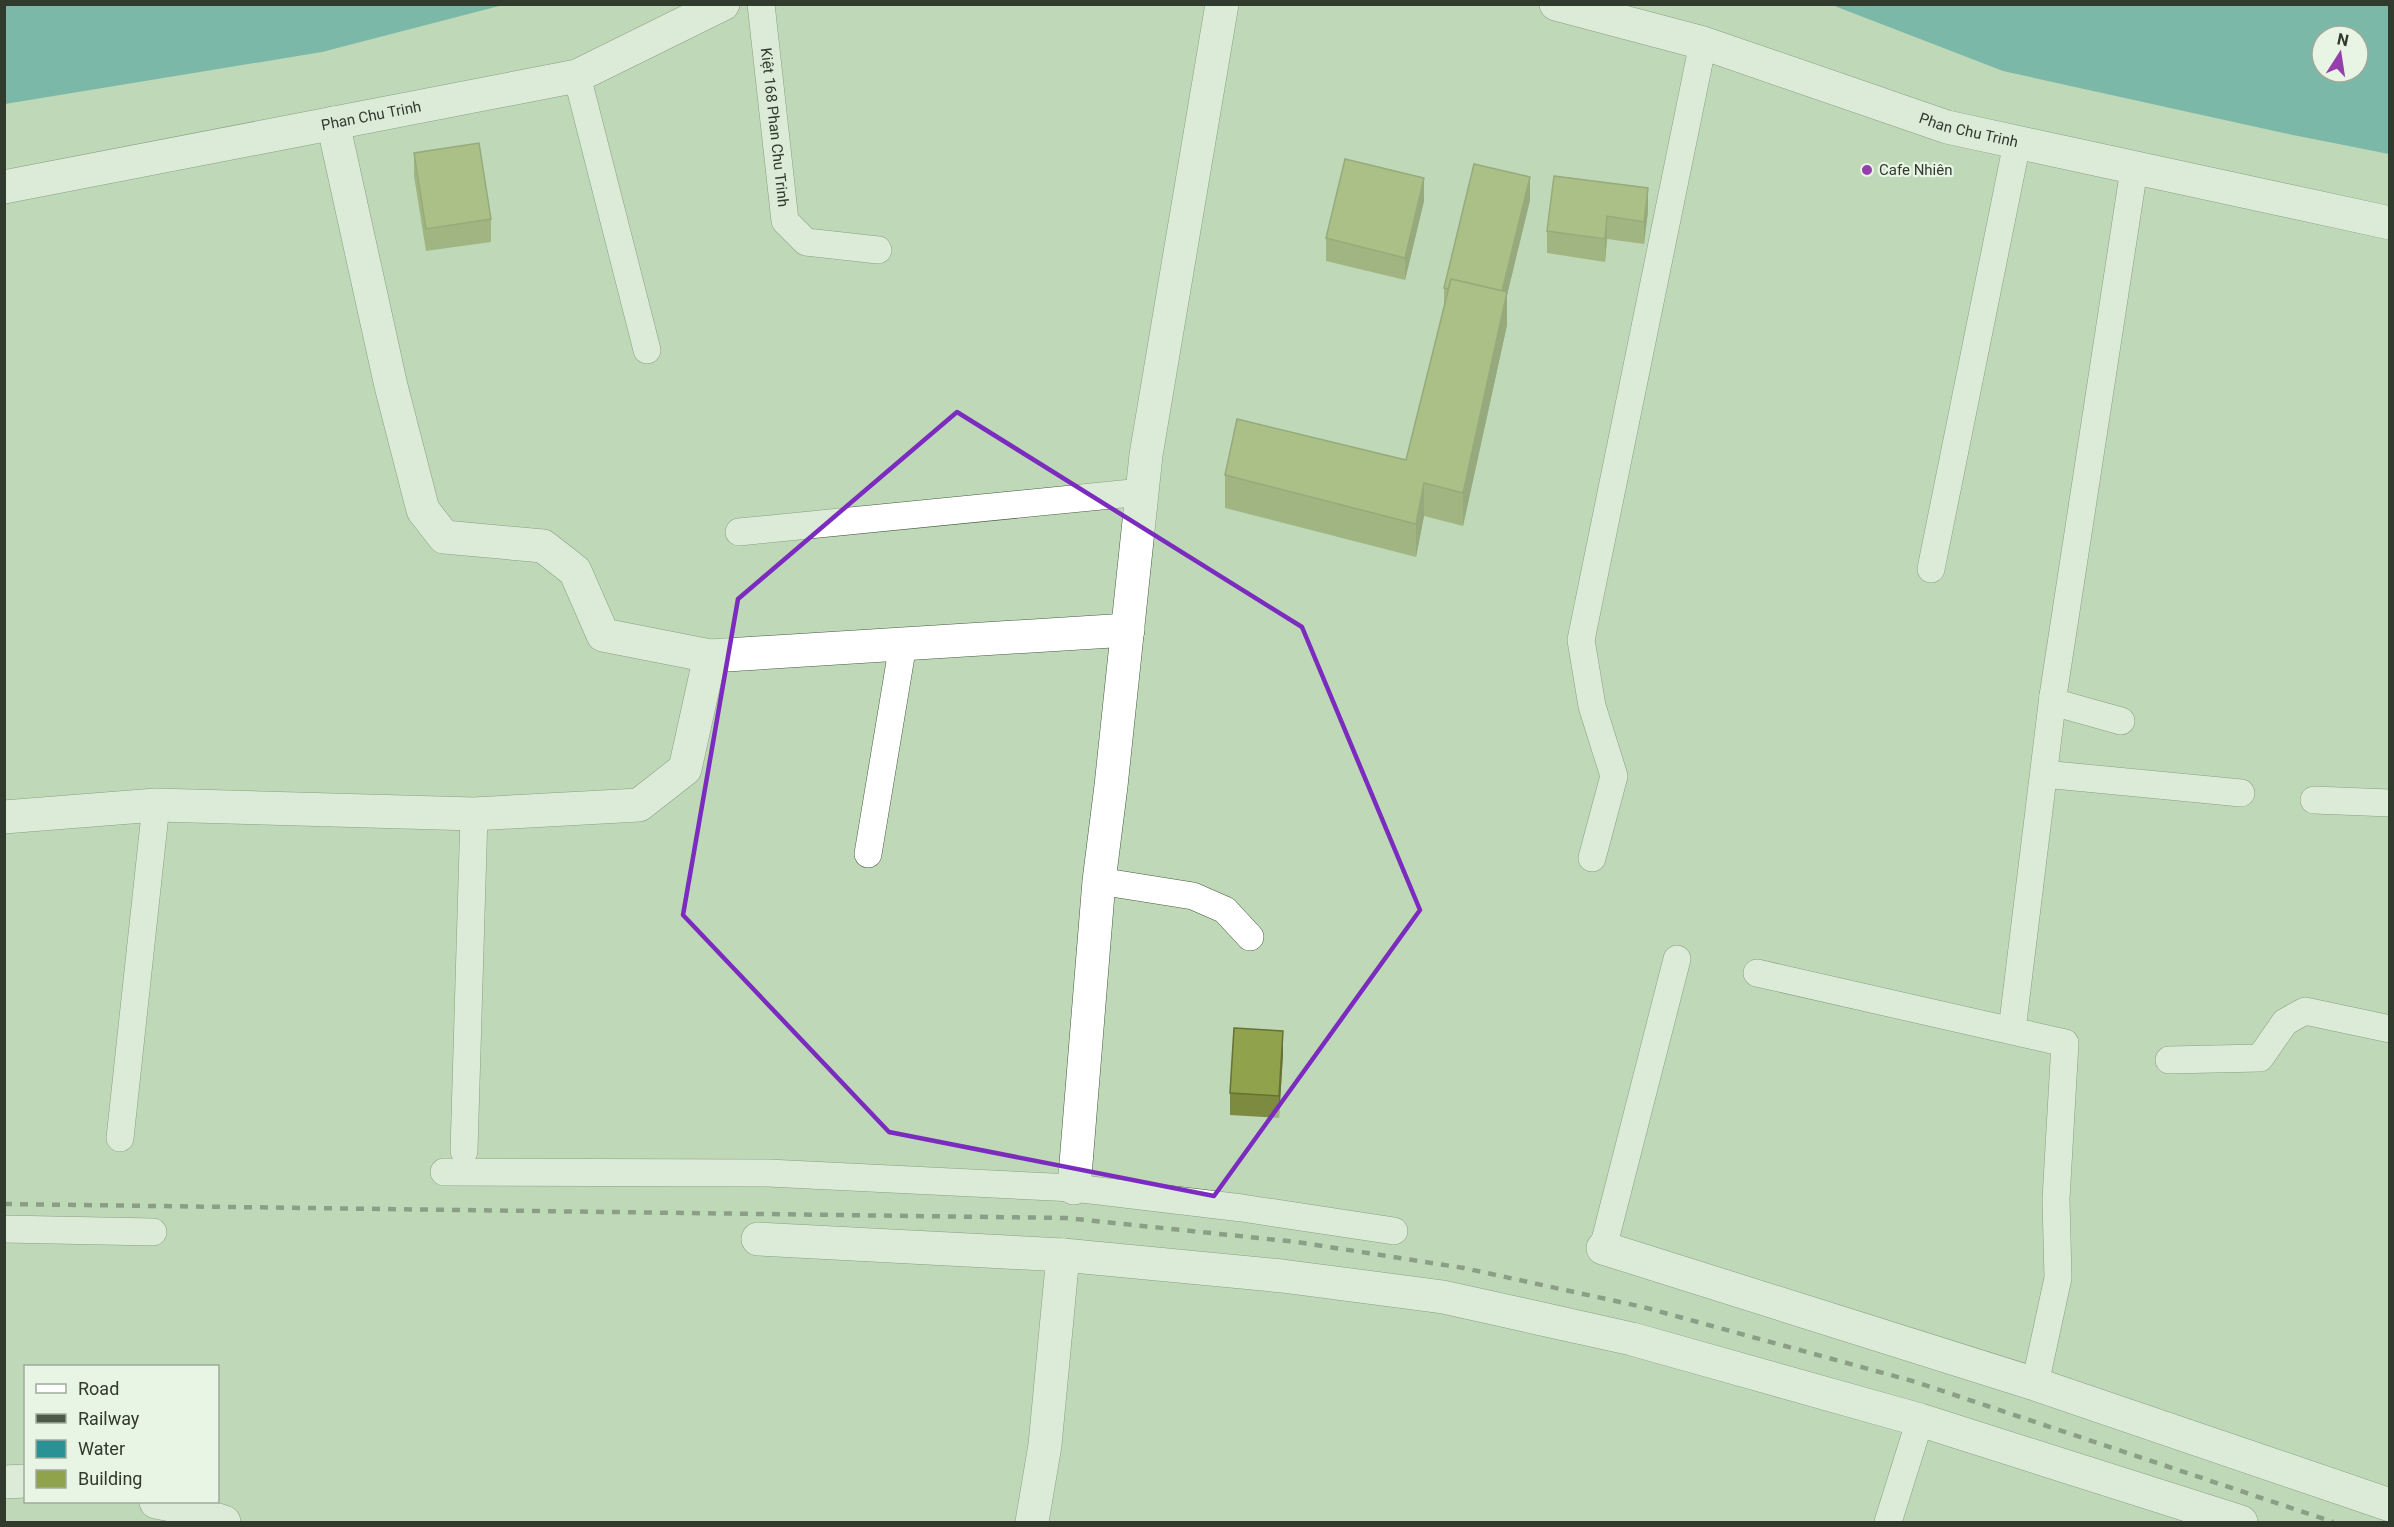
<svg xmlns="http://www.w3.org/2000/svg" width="2394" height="1527" font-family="Roboto,sans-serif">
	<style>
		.water { fill: #2a9195; fill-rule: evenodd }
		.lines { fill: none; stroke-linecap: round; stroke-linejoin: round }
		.service-casing { stroke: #465b40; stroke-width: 28 }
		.minor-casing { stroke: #465b40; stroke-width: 34 }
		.tertiary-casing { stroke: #465b40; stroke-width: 34 }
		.service { stroke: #fff; stroke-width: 27 }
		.minor { stroke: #fff; stroke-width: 33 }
		.tertiary { stroke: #fff; stroke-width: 33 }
		.rail { stroke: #4c5949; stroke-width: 4.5; stroke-dasharray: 8 8; stroke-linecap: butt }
		.wall { fill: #7d8b41 }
		.shaded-wall { fill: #667135 }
		.building { fill: #91a24c; stroke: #667135; stroke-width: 1.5 }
		.marked { fill: none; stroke: #7b2cbf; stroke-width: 4.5; stroke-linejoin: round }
		.poi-dot { fill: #953fac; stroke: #e8f4e4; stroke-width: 2 }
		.labels { text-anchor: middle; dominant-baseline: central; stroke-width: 4.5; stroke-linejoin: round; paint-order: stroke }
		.street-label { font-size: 15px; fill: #303a2d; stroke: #e8f4e4 }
		.poi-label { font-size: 15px; fill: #303a2d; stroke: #e8f4e4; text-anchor: start }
	</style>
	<rect width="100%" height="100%" fill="#bfd8b8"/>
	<!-- water -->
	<g class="water">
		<polygon points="5,4 503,4 503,5 322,52 5,104"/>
		<path d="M1832 5H2389V154L2293 135 2003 71ZM2322 36H2358V72H2322Z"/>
	</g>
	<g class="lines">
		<!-- service casing -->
		<g class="service-casing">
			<g id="service">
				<path id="s1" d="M761 4 785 221 806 242 878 250"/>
				<polyline points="577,76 647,350"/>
				<polyline points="739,532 1142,492"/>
				<polyline points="1931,569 2017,143"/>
				<polyline points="2121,721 2060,704 2053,696 2134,169"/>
				<polyline points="2044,774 2241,793"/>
				<polyline points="2314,800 2390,803"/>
				<polyline points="868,854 903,644"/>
				<polyline points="1592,858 1614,776 1592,706 1581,640 1703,43"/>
				<polyline points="1099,881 1193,896 1225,910 1250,937"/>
				<polyline points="1757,973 2065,1043 2056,1199 2058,1278 2035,1384"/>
				<polyline points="2012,1030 2053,696"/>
				<polyline points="2169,1060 2260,1058 2285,1022 2305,1011 2390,1029"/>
				<polyline points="120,1138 156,805"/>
				<polyline points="464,1151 474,814"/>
				<polyline points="444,1172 768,1173 1074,1188 1242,1208 1394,1231"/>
				<polyline points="4,1229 153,1232"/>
				<polyline points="1603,1248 1677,959"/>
				<polyline points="1888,1522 1920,1420"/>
			</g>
		</g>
		<!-- minor casing -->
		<g class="minor-casing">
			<g id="minor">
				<polyline points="333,123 391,386 423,510 444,537 543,546 575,571 603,635 710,656"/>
				<polyline points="4,817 156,805 474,814 639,805 685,769 710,656 1128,630"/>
				<polyline points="1074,1188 1099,881 1111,786 1146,455 1222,4"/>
				<polyline points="758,1239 1063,1255 1282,1276 1443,1297 1632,1339 1920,1420 2241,1522"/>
				<polyline points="1603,1248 2035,1384 2390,1505"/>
				<polyline points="4,1482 26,1481"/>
				<polyline points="156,1502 177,1506 224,1522"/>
				<polyline points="1032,1522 1045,1445 1063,1255"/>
			</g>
		</g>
		<!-- tertiary casing -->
		<g class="tertiary-casing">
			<g id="tertiary">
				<path id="s2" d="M1556 4 1703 43 1947 127 2390 223"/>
				<path id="s3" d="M4 187 577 76 723 4"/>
			</g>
		</g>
		<!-- service -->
		<use href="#service" class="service"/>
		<!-- minor -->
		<use href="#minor" class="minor"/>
		<!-- tertiary -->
		<use href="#tertiary" class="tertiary"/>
		<!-- rail -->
		<polyline class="rail" points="4,1204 1066,1218 1297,1242 1464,1268 1643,1307 1916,1382 2333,1522"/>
	</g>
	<!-- wall -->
	<g class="wall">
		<polygon points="414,153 491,219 491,242 426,251 414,176"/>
		<polygon points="1554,176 1648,211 1644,244 1607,239 1605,262 1547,253 1547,231"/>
		<polygon points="1530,200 1507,295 1507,325 1463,526 1424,516 1416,557 1225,508 1225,475 1406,460 1444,307 1444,288"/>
		<polygon points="1424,201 1405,280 1326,261 1326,238"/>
		<polygon points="1283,1054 1279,1118 1230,1115 1230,1093"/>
	</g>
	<!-- shaded-wall -->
	<g class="shaded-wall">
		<polygon points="1530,177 1530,200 1507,295 1507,325 1463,526 1463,493 1500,301"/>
		<polygon points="1424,178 1424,201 1405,280 1405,258"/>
		<polygon points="1648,188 1648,211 1644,244 1644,222"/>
		<polygon points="1607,216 1607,239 1605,262 1605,239"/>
		<polygon points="1424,483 1424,516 1416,557 1416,524"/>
		<polygon points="1283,1031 1283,1054 1279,1118 1279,1096"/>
	</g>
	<!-- building -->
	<g class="building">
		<polygon points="479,143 491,219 426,229 414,153"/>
		<polygon points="1345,159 1424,178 1405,258 1326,238"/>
		<polygon points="1474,164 1530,177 1502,291 1451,279 1448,289 1444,288"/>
		<polygon points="1554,176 1648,188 1644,222 1607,216 1605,239 1547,231"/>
		<polygon points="1451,279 1507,292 1463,493 1424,483 1416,524 1225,475 1237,419 1406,460"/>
		<polygon points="1234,1028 1283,1031 1279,1096 1230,1093"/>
	</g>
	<!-- marked area -->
	<path d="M0 0H2394V1527H0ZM957 412 1302 627 1420 910 1214 1196 889 1132 683 915 738 599Z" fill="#bfd8b8" fill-opacity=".55" fill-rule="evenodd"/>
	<path class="marked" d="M957 412 1302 627 1420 910 1214 1196 889 1132 683 915 738 599Z"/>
	<!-- markers -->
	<circle class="poi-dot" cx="1867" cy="170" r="6"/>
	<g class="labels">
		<!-- street labels -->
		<g class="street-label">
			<text stroke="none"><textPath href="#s3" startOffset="374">Phan Chu Trinh</textPath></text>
			<text stroke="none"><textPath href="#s1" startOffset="124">Kiệt 168 Phan Chu Trinh</textPath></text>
			<text stroke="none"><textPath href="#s2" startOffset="432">Phan Chu Trinh</textPath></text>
		</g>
		<!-- poi labels -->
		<g class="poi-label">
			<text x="1879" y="170">Cafe Nhiên</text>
		</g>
	</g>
	<!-- border -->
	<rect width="2394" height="1527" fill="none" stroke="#303a2d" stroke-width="12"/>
	<!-- legend -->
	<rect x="24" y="1365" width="195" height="138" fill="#e8f4e4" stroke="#9eaa9b" stroke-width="1.5"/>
	<rect x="36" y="1384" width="30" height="9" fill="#ffffff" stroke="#9eaa9b" stroke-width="1.5"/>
	<text x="78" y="1395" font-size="18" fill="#303a2d">Road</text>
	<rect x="36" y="1414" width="30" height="9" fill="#4c5949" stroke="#9eaa9b" stroke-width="1.5"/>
	<text x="78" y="1425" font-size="18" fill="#303a2d">Railway</text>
	<rect x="36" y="1440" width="30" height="18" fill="#2a9195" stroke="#9eaa9b" stroke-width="1.5"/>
	<text x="78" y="1455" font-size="18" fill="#303a2d">Water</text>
	<rect x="36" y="1470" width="30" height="18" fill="#91a24c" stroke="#9eaa9b" stroke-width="1.5"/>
	<text x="78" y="1485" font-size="18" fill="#303a2d">Building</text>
	<!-- north arrow -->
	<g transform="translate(2340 54) rotate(12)"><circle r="28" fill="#e8f4e4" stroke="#9eaa9b" stroke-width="1.5"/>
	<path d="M0-4.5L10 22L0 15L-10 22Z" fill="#953fac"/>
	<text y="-9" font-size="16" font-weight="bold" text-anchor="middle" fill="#303a2d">N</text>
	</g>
</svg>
